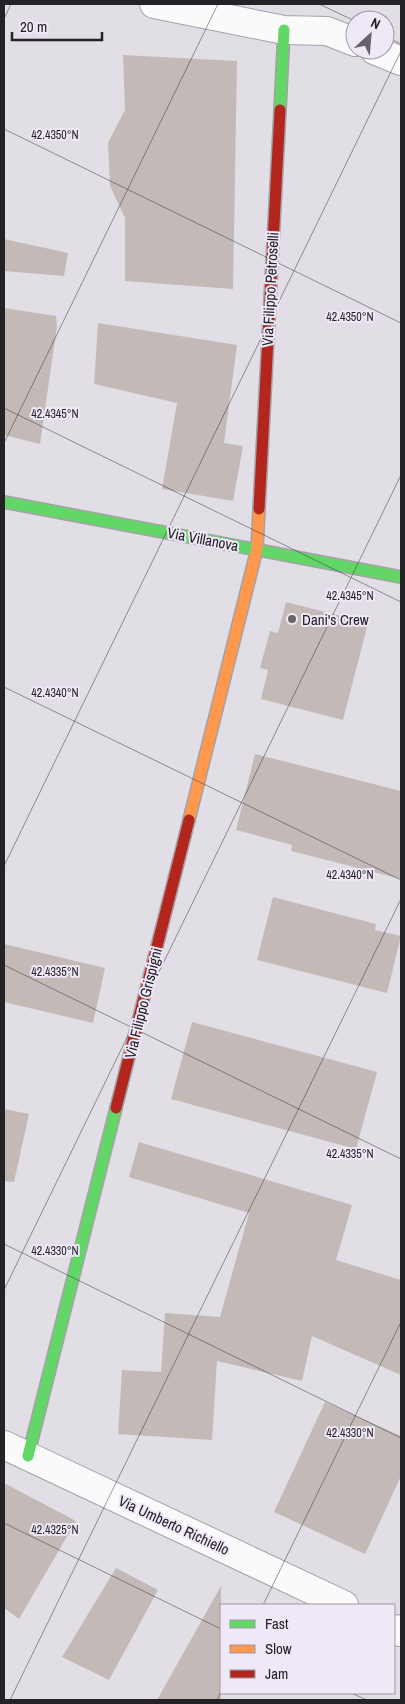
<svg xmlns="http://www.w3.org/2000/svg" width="405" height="1704" font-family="'Archivo Narrow',sans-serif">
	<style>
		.building { fill: #c3bab8 }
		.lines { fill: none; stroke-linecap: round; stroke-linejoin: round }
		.street-casing { stroke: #a4a2a7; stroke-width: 30 }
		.fast-casing { stroke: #a4a2a7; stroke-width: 14 }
		.slow-casing { stroke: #a4a2a7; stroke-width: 14 }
		.jam-casing { stroke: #a4a2a7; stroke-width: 14 }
		.street { stroke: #fbfafb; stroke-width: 28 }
		.fast { stroke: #63d668; stroke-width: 11 }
		.slow { stroke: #ff974d; stroke-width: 11 }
		.jam { stroke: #b3261e; stroke-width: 11 }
		.ticks { fill: none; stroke: #242127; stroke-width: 1; stroke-opacity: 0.45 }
		.poi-dot { fill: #66636a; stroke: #eee8f7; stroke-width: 2 }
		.labels { text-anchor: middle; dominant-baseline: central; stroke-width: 4; stroke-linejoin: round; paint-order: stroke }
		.street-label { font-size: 15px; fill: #242127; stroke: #eee8f7 }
		.poi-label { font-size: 15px; fill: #242127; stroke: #eee8f7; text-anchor: start }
		.ticks-label { font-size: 12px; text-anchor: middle; fill: #242127; stroke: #eee8f7; stroke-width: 4; stroke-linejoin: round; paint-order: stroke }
	</style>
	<rect width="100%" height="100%" fill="#e2dee6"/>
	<!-- building -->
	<g class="building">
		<polygon points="123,55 237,61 233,289 125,281 125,218 110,186 108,143 125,110"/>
		<polygon points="4,239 68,253 64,276 4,271"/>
		<polygon points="4,308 56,316 57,326 40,444 4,435"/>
		<polygon points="98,323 237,345 224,443 243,446 233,501 162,489 177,403 94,384"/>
		<polygon points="286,602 368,623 343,720 261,699 268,670 260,668 270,631 278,633"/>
		<polygon points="255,754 401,791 401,879 291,851 292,845 236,830"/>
		<polygon points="273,897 376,924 375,930 401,936 387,993 257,960"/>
		<polygon points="4,944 105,968 93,1023 4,1002"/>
		<polygon points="192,1022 377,1072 356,1149 171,1099"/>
		<polygon points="4,1109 29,1114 14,1182 4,1181"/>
		<polygon points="139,1142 352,1205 336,1260 401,1280 401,1375 312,1336 302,1381 217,1361 212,1440 118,1434 122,1370 161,1372 165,1313 220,1317 249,1213 129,1177"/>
		<polygon points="325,1402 401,1436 401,1476 365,1554 274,1512"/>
		<polygon points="4,1483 76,1521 19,1619 4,1608"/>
		<polygon points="116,1568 158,1590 109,1680 62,1657"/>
		<polygon points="221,1586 221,1700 157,1700"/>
	</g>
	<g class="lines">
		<!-- street casing -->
		<g class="street-casing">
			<g id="street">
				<polyline points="154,4 284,30 327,31 355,42"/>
				<polyline points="374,50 401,61"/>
				<polyline points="4,1445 344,1605"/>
				<polyline points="394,1629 400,1632 401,1629"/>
			</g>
		</g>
		<!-- fast casing -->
		<g class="fast-casing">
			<g id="fast">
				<polyline points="280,110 284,30"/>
				<polyline points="4,502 401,577"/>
				<polyline points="28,1456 116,1108"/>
			</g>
		</g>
		<!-- slow casing -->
		<g class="slow-casing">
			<polyline id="slow" points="189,820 257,549 259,509"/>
		</g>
		<!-- jam casing -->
		<g class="jam-casing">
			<g id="jam">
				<polyline points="259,509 280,110"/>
				<polyline points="116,1108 189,820"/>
			</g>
		</g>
		<!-- street -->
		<use href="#street" class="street"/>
		<!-- fast -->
		<use href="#fast" class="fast"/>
		<!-- slow -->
		<use href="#slow" class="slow"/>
		<!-- jam -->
		<use href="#jam" class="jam"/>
	</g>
	<!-- ticks -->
	<path class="ticks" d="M319 4 355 21M4 19 11 4M385 36 401 44M4 129 401 323M4 408 401 602M4 443 218 4M4 687 401 880M4 866 401 51M4 965 401 1159M4 1244 401 1438M4 1290 401 475M4 1523 221 1629M263 1605 401 1322M351 1693 367 1700M10 1700 401 899M217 1700 221 1691"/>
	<!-- markers -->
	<circle class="poi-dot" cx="292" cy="619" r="5"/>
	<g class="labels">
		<!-- street labels -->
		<g class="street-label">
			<text transform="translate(270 289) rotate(-87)">Via Filippo Petroselli</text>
			<text transform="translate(203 539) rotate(11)">Via Villanova</text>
			<text transform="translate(143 1003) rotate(-76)">Via Filippo Grispigni</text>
			<text transform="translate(174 1525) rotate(25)">Via Umberto Richiello</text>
		</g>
		<!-- poi labels -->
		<g class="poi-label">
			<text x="302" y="619">Dani's Crew</text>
		</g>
	</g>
	<g class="ticks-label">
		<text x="55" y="139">42.4350°N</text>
		<text x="350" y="321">42.4350°N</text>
		<text x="55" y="418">42.4345°N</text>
		<text x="350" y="600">42.4345°N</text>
		<text x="55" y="697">42.4340°N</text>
		<text x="350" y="879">42.4340°N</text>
		<text x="55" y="976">42.4335°N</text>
		<text x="350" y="1158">42.4335°N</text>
		<text x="55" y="1255">42.4330°N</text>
		<text x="350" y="1437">42.4330°N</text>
		<text x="55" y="1534">42.4325°N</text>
	</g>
	<!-- border -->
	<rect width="405" height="1704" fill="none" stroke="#242127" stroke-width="10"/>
	<!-- legend -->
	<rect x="220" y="1604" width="175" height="90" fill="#eee8f7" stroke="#9d98a4"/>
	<rect x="230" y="1620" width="25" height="8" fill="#63d668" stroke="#9d98a4"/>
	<text x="265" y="1629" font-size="15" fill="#242127">Fast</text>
	<rect x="230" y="1645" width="25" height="8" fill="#ff974d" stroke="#9d98a4"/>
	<text x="265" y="1654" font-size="15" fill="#242127">Slow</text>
	<rect x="230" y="1670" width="25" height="8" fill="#b3261e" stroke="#9d98a4"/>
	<text x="265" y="1679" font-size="15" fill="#242127">Jam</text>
	<!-- north arrow -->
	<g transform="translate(370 35) rotate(26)"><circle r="24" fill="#eee8f7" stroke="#9d98a4"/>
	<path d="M0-4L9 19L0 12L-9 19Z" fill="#66636a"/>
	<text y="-8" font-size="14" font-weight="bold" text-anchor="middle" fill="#242127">N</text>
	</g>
	<!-- scale -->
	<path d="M12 32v8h90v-8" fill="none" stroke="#242127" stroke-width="2.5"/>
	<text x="20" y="32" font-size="15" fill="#242127" stroke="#eee8f7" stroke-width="4" paint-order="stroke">20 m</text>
</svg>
